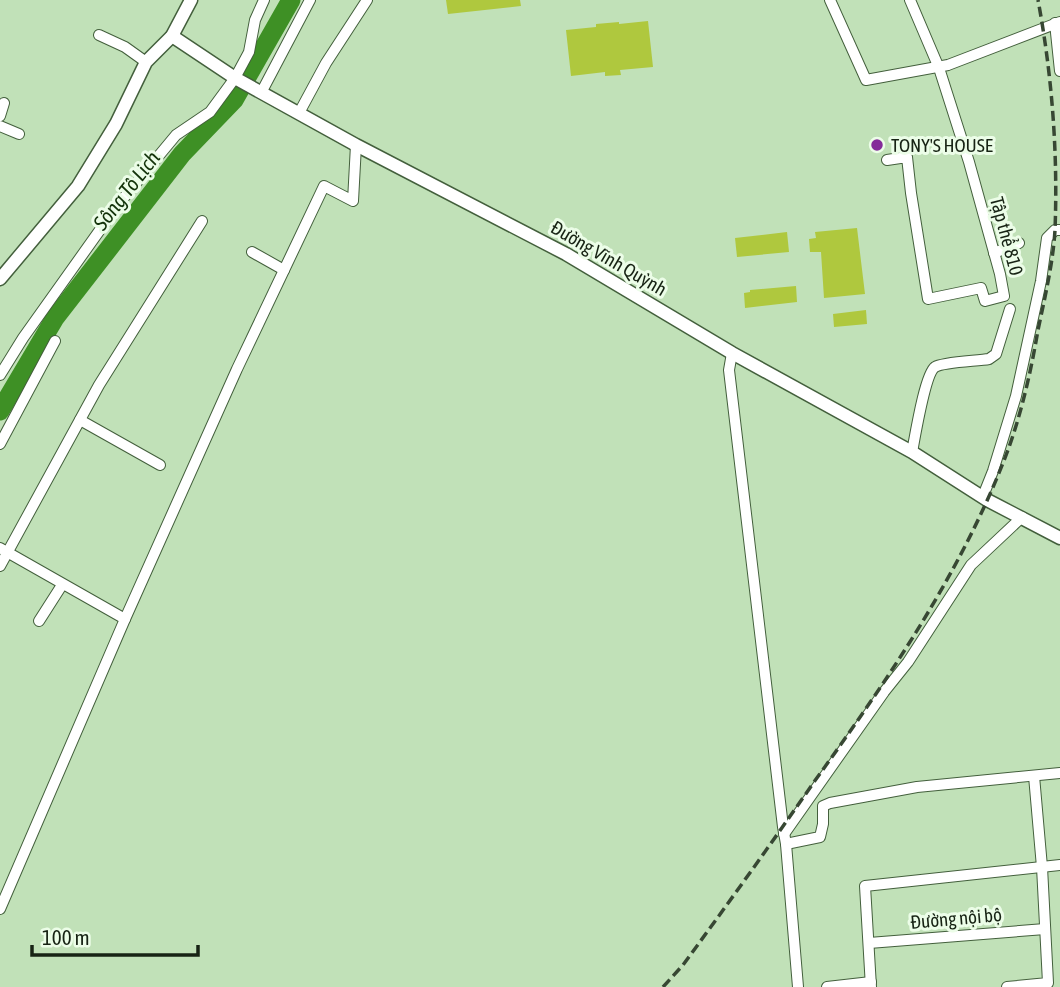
<svg xmlns="http://www.w3.org/2000/svg" width="1060" height="987" font-family="'Asap Condensed',sans-serif">
	<style>
		.lines { fill: none; stroke-linecap: round; stroke-linejoin: round }
		.river { stroke: #3e9025; stroke-width: 19 }
		.building { fill: #afc83e }
		.minor-casing { stroke: #435f3c; stroke-width: 12 }
		.tertiary-casing { stroke: #435f3c; stroke-width: 15 }
		.minor { stroke: #fff; stroke-width: 10 }
		.tertiary { stroke: #fff; stroke-width: 12 }
		.rail { stroke: #374733; stroke-width: 3.5; stroke-dasharray: 10 5; stroke-linecap: butt }
		.poi-dot { fill: #842c99; stroke: #ecfde8; stroke-width: 2.5 }
		.labels { text-anchor: middle; dominant-baseline: central; stroke-width: 6; stroke-linejoin: round; paint-order: stroke }
		.poi-label { font-size: 19px; fill: #172314; stroke: #ecfde8; text-anchor: start }
		.street-label { font-size: 19px; fill: #172314; stroke: #ecfde8 }
		.water-label { font-size: 21px; font-style: italic; fill: #13330a; stroke: #ecfde8 }
	</style>
	<rect width="100%" height="100%" fill="#c1e1b8"/>
	<g class="lines">
		<!-- river -->
		<polyline class="river" points="0,411 55,318 182,154 234,100 291,0"/>
	</g>
	<!-- building -->
	<g class="building">
		<polygon points="446,0 520,0 521,6 448,14"/>
		<polygon points="648,21 653,67 620,70 621,75 605,76 605,72 571,76 566,30 596,27 596,24 619,22 619,24"/>
		<polygon points="857,228 865,294 824,298 821,252 810,252 809,239 816,238 815,232"/>
		<polygon points="787,232 789,252 737,257 735,238"/>
		<polygon points="796,286 797,302 745,308 744,293 750,292 750,290"/>
		<polygon points="866,310 867,324 834,327 833,314"/>
	</g>
	<g class="lines">
		<!-- minor casing -->
		<g class="minor-casing">
			<g id="minor">
				<polyline points="830,0 866,80 948,65 1060,22"/>
				<polyline points="1055,23 1060,71"/>
				<polyline points="99,35 125,47 146,62"/>
				<polyline points="261,93 310,0"/>
				<polyline points="299,113 326,63 367,0"/>
				<polyline points="0,116 4,103"/>
				<polyline points="0,126 19,134"/>
				<polyline points="887,160 907,157 911,193 928,299 981,288 985,301 1004,296 1000,274 969,162 939,68 910,0"/>
				<polyline points="252,252 284,270"/>
				<polyline points="994,253 1019,243"/>
				<polyline points="732,353 729,370 783,827 786,844 798,987"/>
				<polyline points="0,375 23,338 117,206 176,135 210,112 235,78 249,52 255,20 264,0"/>
				<polyline points="80,420 160,465"/>
				<polyline points="0,444 55,341"/>
				<path d="M912 452C915 437 925 374 935 367 943 362 978 361 989 359L996 354 1010 309"/>
				<polyline points="983,496 993,471 1016,396 1041,281 1047,238 1055,230 1060,230"/>
				<polyline points="0,548 125,619"/>
				<polyline points="0,566 99,385 202,221"/>
				<polyline points="39,621 62,585"/>
				<polyline points="784,834 884,692 908,662 971,565 1022,517"/>
				<polyline points="786,844 820,837 823,824 823,806 830,803 917,787 1060,773"/>
				<polyline points="0,909 125,619 237,369 324,186 353,201 356,145"/>
				<polyline points="869,943 1045,929"/>
				<polyline points="827,987 871,982"/>
				<polyline points="871,987 865,886 1060,865"/>
				<polyline points="1007,987 1048,983 1042,867 1034,776"/>
			</g>
		</g>
		<!-- tertiary casing -->
		<g class="tertiary-casing">
			<g id="tertiary">
				<polyline points="172,36 235,78 356,145 566,254 732,353 912,452 987,500 1060,538"/>
				<polyline points="0,279 78,186 116,124 146,62 172,36 191,0"/>
			</g>
		</g>
		<!-- minor -->
		<use href="#minor" class="minor"/>
		<!-- tertiary -->
		<use href="#tertiary" class="tertiary"/>
		<!-- rail -->
		<path class="rail" d="M663 987 683 965C727 905 771 844 814 782 889 678 963 570 1008 450 1022 411 1031 371 1038 330 1045 297 1053 263 1055 230 1058 153 1052 75 1038 0"/>
	</g>
	<!-- markers -->
	<circle class="poi-dot" cx="877" cy="145" r="7"/>
	<g class="labels">
		<!-- poi labels -->
		<g class="poi-label">
			<text x="891" y="145">TONY'S HOUSE</text>
		</g>
		<!-- street labels -->
		<g class="street-label">
			<text transform="translate(1007 236) rotate(75)">Tập thể 810</text>
			<text transform="translate(609 258) rotate(30)">Đường Vĩnh Quỳnh</text>
			<text transform="translate(956 918) rotate(-5)">Đường nội bộ</text>
		</g>
		<!-- water labels -->
		<g class="water-label">
			<text transform="translate(126 190) rotate(-52)">Sông Tô Lịch</text>
		</g>
	</g>
	<!-- scale -->
	<path d="M32 945v10h166v-10" fill="none" stroke="#172314" stroke-width="3.5"/>
	<text x="42" y="945" font-size="21" fill="#172314" stroke="#ecfde8" stroke-width="5" paint-order="stroke">100 m</text>
</svg>
